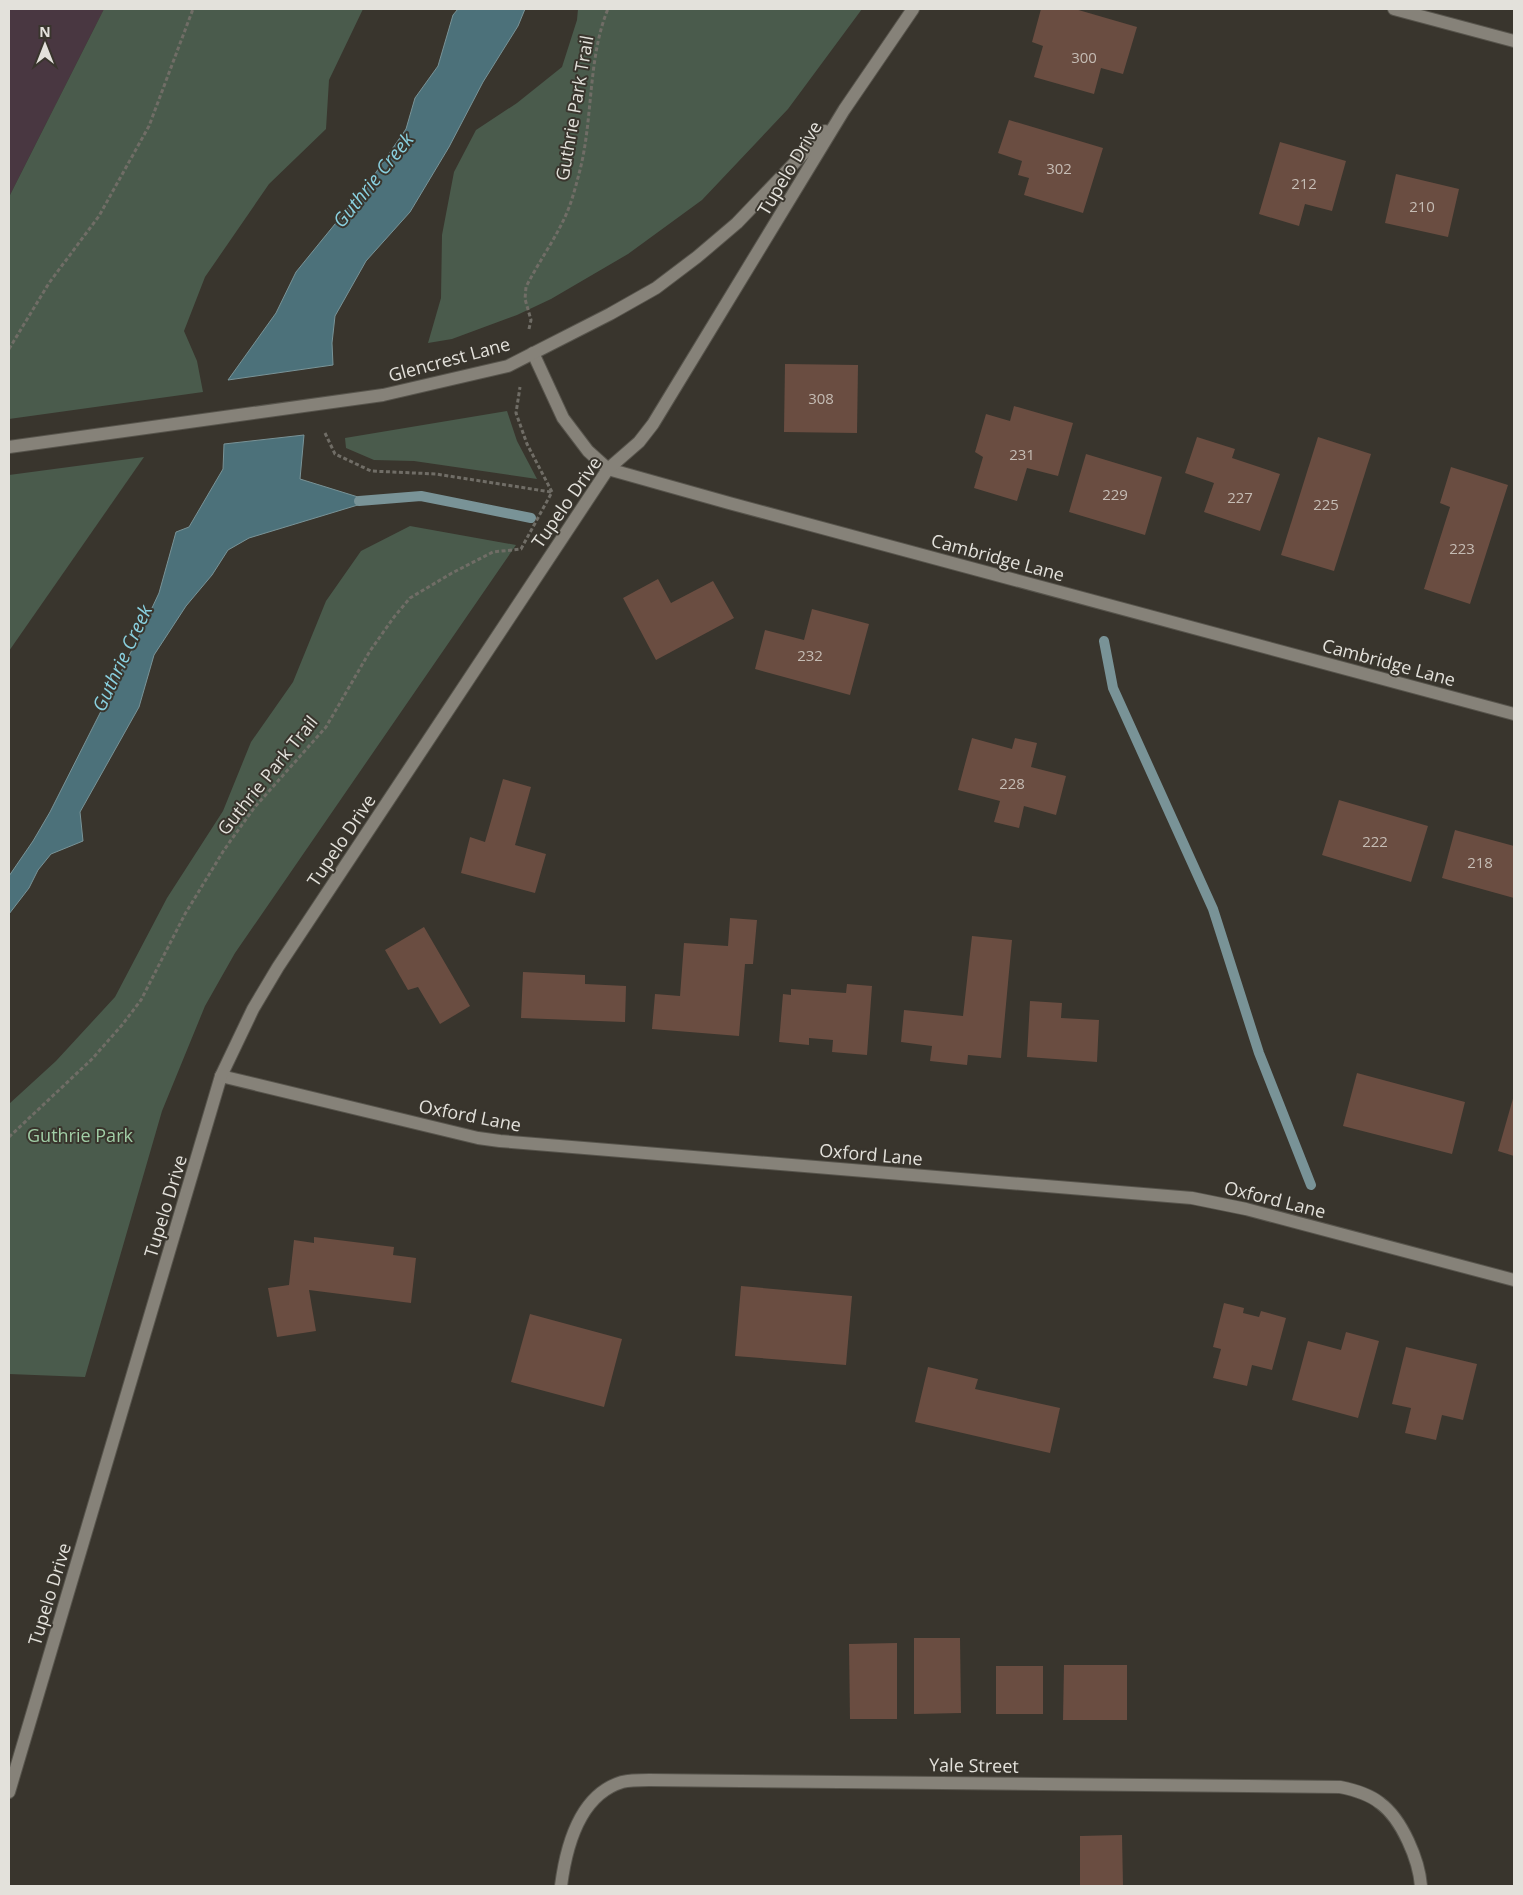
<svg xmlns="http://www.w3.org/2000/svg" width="1523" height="1895" font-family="'Open Sans',sans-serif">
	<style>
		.commercial { fill: #493741 }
		.green { fill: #4a5b4c }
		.water { fill: #4c717a; stroke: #799397 }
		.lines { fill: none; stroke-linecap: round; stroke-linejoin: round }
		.stream { stroke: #799397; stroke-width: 10 }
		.building { fill: #6a4d41 }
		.minor-casing { stroke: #57544c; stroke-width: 14 }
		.path { stroke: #706d66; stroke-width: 3; stroke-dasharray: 4 2.5; stroke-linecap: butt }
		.minor { stroke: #868279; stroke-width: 12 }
		.labels { text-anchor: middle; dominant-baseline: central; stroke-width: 4; stroke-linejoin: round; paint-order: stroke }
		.number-label { font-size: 15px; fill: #c5bcb4 }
		.street-label { font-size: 18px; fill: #e3e1db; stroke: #39352d }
		.park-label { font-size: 18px; fill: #a1cea6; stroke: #39352d }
		.water-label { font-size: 19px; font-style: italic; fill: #89d0df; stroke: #39352d }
	</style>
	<rect width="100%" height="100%" fill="#39352d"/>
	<!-- commercial -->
	<polygon class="commercial" points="9,9 104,9 9,197"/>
	<!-- green -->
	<g class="green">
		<polygon points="104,9 363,9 329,80 326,129 269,184 205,277 184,331 197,361 203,392 9,419 9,197"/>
		<polygon points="578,9 862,9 788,109 702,200 628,254 551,299 517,315 452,339 428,343 441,298 442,235 454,172 476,130 517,103 562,67 577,20"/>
		<polygon points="507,411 517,441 537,479 414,461 374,460 346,448 345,438"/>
		<polygon points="144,457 9,651 9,475"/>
		<polygon points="410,526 516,545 235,953 205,1006 162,1111 85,1377 9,1374 9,1104 56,1061 115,997 167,898 223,811 251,742 293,682 326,601 361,551"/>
	</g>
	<!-- water -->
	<g class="water">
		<polygon points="458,9 525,9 518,26 483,82 449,147 410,212 366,261 335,316 332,343 333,365 228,380 276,313 296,272 370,181 406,129 415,98 438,66 453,15"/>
		<polygon points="304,435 300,479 371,501 249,538 228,550 212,575 186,606 154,655 139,707 80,812 83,841 51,854 38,870 29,888 9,914 9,876 33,841 50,812 137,640 159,593 176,532 189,527 223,469 224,444"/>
	</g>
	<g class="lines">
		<!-- stream -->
		<g class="stream">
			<polyline points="359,501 421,496 531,518"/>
			<polyline points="1104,641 1113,688 1213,909 1259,1053 1311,1185"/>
		</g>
	</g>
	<!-- building -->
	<g class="building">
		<polygon points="1041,9 1075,9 1137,27 1123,74 1101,68 1094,94 1034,77 1043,46 1032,42"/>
		<polygon points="1009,120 1103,148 1083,213 1024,195 1029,178 1018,175 1022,161 998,153"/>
		<polygon points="1280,142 1346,161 1332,211 1305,204 1299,226 1259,214"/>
		<polygon points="1396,174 1459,189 1448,237 1385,223"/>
		<polygon points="785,364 858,365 857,433 784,432"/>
		<polygon points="1014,406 1073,423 1058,476 1027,468 1017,501 974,488 983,457 975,452 986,414 1010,421"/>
		<polygon points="1197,437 1235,449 1232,458 1280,474 1260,531 1204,512 1214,483 1185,473"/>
		<polygon points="1318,437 1371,454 1334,571 1281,555"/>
		<polygon points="1086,454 1162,477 1145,535 1069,512"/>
		<polygon points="1451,467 1508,485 1470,604 1424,589 1450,507 1440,503"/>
		<polygon points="658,579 671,603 713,581 734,618 656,660 623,598"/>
		<polygon points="812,609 869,624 850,695 755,669 765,630 804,640"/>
		<polygon points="972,738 1012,749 1015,738 1037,743 1031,767 1066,776 1056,815 1024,806 1019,828 994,822 1000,801 958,790"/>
		<polygon points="503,779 531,787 515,845 546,854 535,893 461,873 470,837 485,842"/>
		<polygon points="1339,800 1428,826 1411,882 1322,855"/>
		<polygon points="1455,830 1514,846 1514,898 1442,878"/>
		<polygon points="730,918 757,920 753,964 745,964 739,1036 652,1029 655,994 680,996 684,943 728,946"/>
		<polygon points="424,927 470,1006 440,1024 418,987 408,990 385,950"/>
		<polygon points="972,936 1012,940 1001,1058 968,1055 967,1065 930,1061 932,1046 901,1042 904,1010 963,1016"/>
		<polygon points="523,972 585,975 585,984 626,986 625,1022 521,1018"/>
		<polygon points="847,984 872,986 867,1055 832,1052 833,1040 809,1038 809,1045 779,1042 783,994 791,995 791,989 846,993"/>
		<polygon points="1030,1001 1062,1003 1061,1018 1099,1020 1097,1062 1027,1057"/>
		<polygon points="1357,1073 1465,1102 1452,1154 1343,1126"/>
		<polygon points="1514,1095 1514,1156 1498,1151"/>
		<polygon points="314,1237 394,1247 393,1255 416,1258 411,1303 309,1290 316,1331 277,1337 268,1288 289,1285 294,1240 314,1243"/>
		<polygon points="741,1286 852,1296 846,1365 735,1356"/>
		<polygon points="1224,1303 1244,1308 1243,1313 1259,1317 1261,1311 1286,1318 1272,1370 1252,1365 1247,1386 1213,1378 1221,1349 1213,1347"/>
		<polygon points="530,1314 622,1339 604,1407 511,1382"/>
		<polygon points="1346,1332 1379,1341 1358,1418 1292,1400 1308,1341 1341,1350"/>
		<polygon points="1406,1347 1477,1364 1463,1420 1442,1415 1436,1440 1405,1433 1411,1408 1392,1404"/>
		<polygon points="928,1367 978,1379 975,1389 1060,1408 1050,1453 915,1422"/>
		<polygon points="914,1638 960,1638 961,1713 914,1714"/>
		<polygon points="897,1643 897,1719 850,1719 849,1644"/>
		<polygon points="1064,1665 1127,1665 1127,1720 1063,1720"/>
		<rect x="996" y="1666" width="47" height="48"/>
		<polygon points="1122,1835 1123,1886 1080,1886 1080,1836"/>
	</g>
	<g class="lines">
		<!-- minor casing -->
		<g class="minor-casing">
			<g id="minor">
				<polyline points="1394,9 1514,41"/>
				<polyline points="533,353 563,418 588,451 608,469 729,503 1514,714"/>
				<polyline points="9,447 383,395 508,366 610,314 656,288 697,257 737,223 825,131"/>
				<polyline points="221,1076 478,1138 500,1141 1192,1198 1246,1209 1514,1280"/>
				<polyline points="9,1792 221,1076 253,1009 278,967 608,469 639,442 653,424 844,110 913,9"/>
				<path d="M561 1886C566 1847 579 1795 622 1782 630 1780 640 1780 649 1780L1340 1787C1355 1790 1369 1794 1380 1803 1402 1819 1419 1860 1421 1886"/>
			</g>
		</g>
		<!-- path -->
		<g class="path">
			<path d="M529 329 531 320 525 299 526 287C538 263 554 241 565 217 572 202 576 185 580 170 593 119 588 56 608 9"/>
			<polyline points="9,349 49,283 99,216 149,126 193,9"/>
			<polyline points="325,433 335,454 371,471 436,474 551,492"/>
			<polyline points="9,1137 92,1059 122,1025 141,1000 185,914 224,850 254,808 326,727 370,651 394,617 410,598 452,573 493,552 521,549 552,492 527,444 516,413 520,387"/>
		</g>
		<!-- minor -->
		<use href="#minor" class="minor"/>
	</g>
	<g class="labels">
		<!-- number labels -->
		<g class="number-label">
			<text x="1084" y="57">300</text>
			<text x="1059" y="168">302</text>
			<text x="1304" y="183">212</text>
			<text x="1422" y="206">210</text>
			<text x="821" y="398">308</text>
			<text x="1022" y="454">231</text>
			<text x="1115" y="494">229</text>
			<text x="1240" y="497">227</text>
			<text x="1326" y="504">225</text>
			<text x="1462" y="548">223</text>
			<text x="810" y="655">232</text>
			<text x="1012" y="783">228</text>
			<text x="1375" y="841">222</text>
			<text x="1480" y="862">218</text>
		</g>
		<!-- street labels -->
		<g class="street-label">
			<text transform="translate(574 108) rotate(-80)">Guthrie Park Trail</text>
			<text transform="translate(789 168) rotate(-59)">Tupelo Drive</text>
			<text transform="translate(449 359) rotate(-15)">Glencrest Lane</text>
			<text transform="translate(566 502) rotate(-55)">Tupelo Drive</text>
			<text transform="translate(998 557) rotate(15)">Cambridge Lane</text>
			<text transform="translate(1389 662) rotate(15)">Cambridge Lane</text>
			<text transform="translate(267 775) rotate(-51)">Guthrie Park Trail</text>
			<text transform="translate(341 840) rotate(-56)">Tupelo Drive</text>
			<text transform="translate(470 1115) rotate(11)">Oxford Lane</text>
			<text transform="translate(871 1154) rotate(5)">Oxford Lane</text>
			<text transform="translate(1275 1199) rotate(14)">Oxford Lane</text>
			<text transform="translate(165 1206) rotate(-73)">Tupelo Drive</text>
			<text transform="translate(49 1594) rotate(-73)">Tupelo Drive</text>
			<text transform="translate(974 1765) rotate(1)">Yale Street</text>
		</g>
		<!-- park labels -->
		<g class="park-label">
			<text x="80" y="1135">Guthrie Park</text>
		</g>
		<!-- water labels -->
		<g class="water-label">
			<text transform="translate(373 180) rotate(-51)">Guthrie Creek</text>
			<text transform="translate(122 658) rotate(-65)">Guthrie Creek</text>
		</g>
	</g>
	<!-- border -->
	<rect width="1523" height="1895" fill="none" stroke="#e3e1db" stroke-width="20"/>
	<!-- north arrow -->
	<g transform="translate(45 45)" stroke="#39352d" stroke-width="4" paint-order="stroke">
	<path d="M0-4L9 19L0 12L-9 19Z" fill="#e3e1db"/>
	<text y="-8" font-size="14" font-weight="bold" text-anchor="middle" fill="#e3e1db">N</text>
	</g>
</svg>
